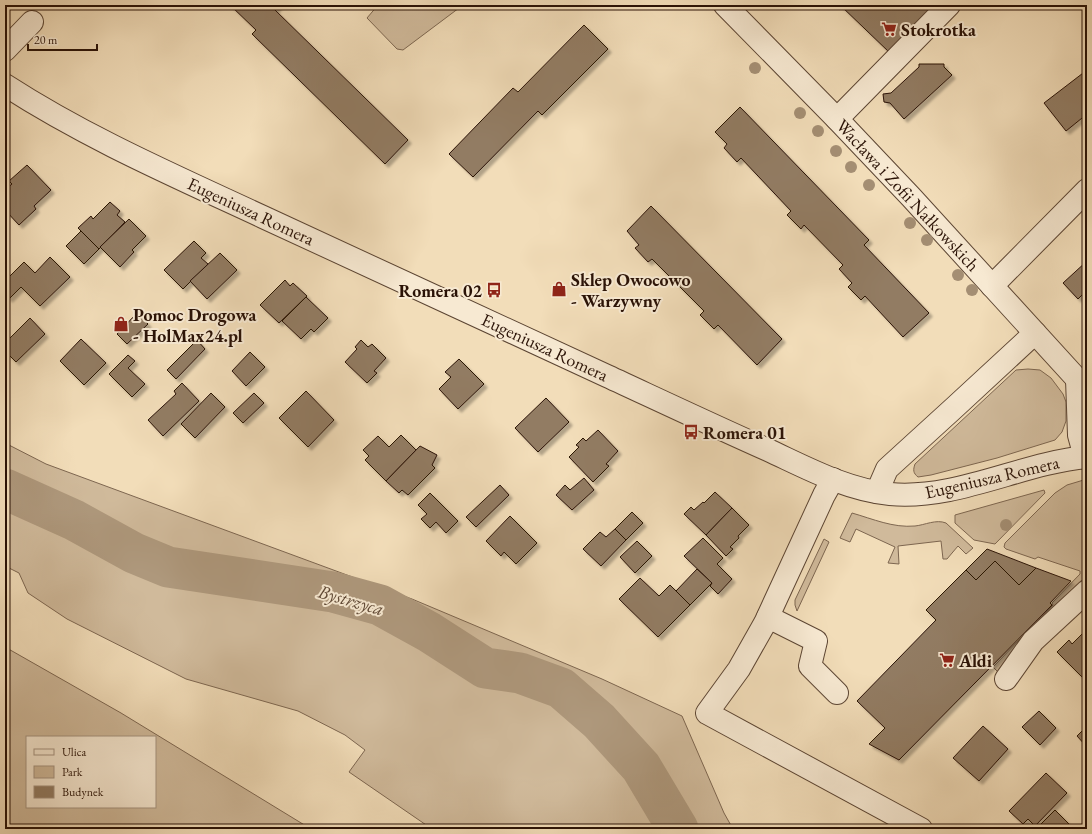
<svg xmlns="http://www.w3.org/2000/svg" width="1092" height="834" font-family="'EB Garamond',serif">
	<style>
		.green { fill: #d0ba9b; stroke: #7d6650; fill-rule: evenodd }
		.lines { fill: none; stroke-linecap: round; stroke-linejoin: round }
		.river { stroke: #ae987c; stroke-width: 41 }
		.building { fill: #927c63; stroke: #2a1206; filter: url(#shadow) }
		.minor-casing { stroke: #5c4533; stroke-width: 24 }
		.minor { stroke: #f7e9d2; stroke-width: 22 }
		.tree { fill: #a48e73 }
		.labels { text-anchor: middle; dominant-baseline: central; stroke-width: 4; stroke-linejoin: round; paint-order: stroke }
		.poi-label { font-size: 18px; font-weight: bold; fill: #2a1206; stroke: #f7e9d2; text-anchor: start }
		.street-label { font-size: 18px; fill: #2a1206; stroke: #f7e9d2 }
		.water-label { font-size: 19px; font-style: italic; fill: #5f4835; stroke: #f7e9d2 }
	</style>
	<defs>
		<filter id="shadow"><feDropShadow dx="3.5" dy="3.5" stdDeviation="1" flood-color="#0004"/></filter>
	</defs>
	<rect width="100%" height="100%" fill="#f2ddb9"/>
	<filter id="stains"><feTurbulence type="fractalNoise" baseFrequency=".005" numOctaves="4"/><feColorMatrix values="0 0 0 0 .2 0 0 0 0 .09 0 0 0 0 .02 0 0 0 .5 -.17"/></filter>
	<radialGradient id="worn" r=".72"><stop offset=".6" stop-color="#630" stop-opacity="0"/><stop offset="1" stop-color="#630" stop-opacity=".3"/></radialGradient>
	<!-- green -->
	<g class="green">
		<polygon points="378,5 463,5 403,50 397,49 367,18"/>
		<path d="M1028 369 1040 370 1051 378 1063 394 1066 402V421L1062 432 1055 440 997 458 931 475 918 477C913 473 913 470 915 464L1016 370Z"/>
		<polygon points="5,443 46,464 412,599 602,679 682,716 724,813 733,829 432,829 349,772 365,750 345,735 298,711 186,679 67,619 28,593 19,573 5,566"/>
		<polygon points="1087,479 1087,587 1000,674 993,667 1053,605 1052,603 1080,574 1080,571 1038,557 1035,559 1006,549 1004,547 1005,543 1055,493 1067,485"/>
		<polygon points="1044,490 1045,493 995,544 974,540 955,523 955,515"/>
		<path d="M852 513C873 519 893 528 915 526 925 525 936 519 946 523L973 548 966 554 958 546 947 559H943L941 541 898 546 899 564 888 563 895 547 856 529 850 542 840 538Z"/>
		<polygon points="824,539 829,542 797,611 795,605 795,600"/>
		<path d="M5 647 121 713 311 829H5ZM27 737H155V807H27Z"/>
	</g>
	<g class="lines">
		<!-- river -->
		<polyline class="river" points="5,489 74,520 134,553 168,567 333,592 380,605 429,632 485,668 520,673 561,688 599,721 641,767 678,829"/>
	</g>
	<!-- building -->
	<g class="building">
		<polygon points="230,5 279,5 275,10 408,140 385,164 252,34 256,30"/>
		<polygon points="840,5 936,5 890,53"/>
		<polygon points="584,25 608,49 542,115 538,111 473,177 449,154 513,88 518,92"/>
		<polygon points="919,64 944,64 944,67 952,75 904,119 890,103 884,102 883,94 891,93 919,67"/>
		<polygon points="1087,70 1087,114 1066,131 1044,103"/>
		<polygon points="740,107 869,240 864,245 929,313 903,337 865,296 861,300 848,287 852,283 839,269 843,265 804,225 801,229 787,215 791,211 741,158 737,162 724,148 727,144 715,132"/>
		<polygon points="27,165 51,190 34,206 36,209 19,225 5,210 5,190 12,184 9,181"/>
		<polygon points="110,202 120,211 117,215 125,222 99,249 78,228 91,216 93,219"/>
		<polygon points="651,206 782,339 757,365 718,325 714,329 700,315 704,311 652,259 648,262 635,248 639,245 627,231"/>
		<polygon points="129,219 146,236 132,250 134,252 120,267 100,247"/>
		<polygon points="81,231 99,249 84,264 66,246"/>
		<polygon points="194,241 206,253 201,258 208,264 183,289 164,270"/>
		<polygon points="220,253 237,270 207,299 190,281"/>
		<polygon points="50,257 70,277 40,306 21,287 9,299 5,295 5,281 24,262 35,273"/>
		<polygon points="1087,261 1087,290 1078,299 1063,283"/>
		<polygon points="285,280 290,286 293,283 307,296 279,323 260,305"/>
		<polygon points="306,297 328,318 314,332 311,329 301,339 282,321"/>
		<polygon points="137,313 148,324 127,344 117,334"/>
		<polygon points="30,318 45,334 16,362 5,351 5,343"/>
		<polygon points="81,339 106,363 84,385 60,361"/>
		<polygon points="197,340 205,349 176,379 167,370"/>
		<polygon points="361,340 368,347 372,344 386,358 374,371 377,373 367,383 345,362 357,349 355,347"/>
		<polygon points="250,352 265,367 246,386 232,371"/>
		<polygon points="128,355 135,361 128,368 145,384 132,397 109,374"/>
		<polygon points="459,359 484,384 458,409 439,389 451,377 445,372"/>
		<polygon points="182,383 199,401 163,436 148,420 176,394 174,391"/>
		<polygon points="306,391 334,420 308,447 279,418"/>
		<polygon points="211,393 225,407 195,438 181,424"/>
		<polygon points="254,393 264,403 243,423 233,413"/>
		<polygon points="546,398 569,422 538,452 515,428"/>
		<polygon points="598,430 618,451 606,464 609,466 593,482 569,457 579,447 576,445 583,438 586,441"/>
		<polygon points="401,435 416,450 386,481 365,460 369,456 363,450 378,436 389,447"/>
		<polygon points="420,446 437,455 432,465 435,468 408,495 402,490 399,493 386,481"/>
		<polygon points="584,478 594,490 572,510 556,495 565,485 570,490"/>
		<polygon points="500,485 509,495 476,527 466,517"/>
		<polygon points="715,492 732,508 706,535 684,514 691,507 694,510 703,502 704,503"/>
		<polygon points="430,493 458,521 446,533 436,522 430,528 421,519 427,514 418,505"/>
		<polygon points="732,508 749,525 738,536 739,538 730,547 733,549 726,556 706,535"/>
		<polygon points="632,512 643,523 626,540 615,529"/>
		<polygon points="510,516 537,543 516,564 504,552 501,556 486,541"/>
		<polygon points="615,529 626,540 601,566 583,549 600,532 606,537"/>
		<polygon points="703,538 723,558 717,564 732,579 718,594 710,586 712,583 684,556"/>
		<polygon points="637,541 652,556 635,573 620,557"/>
		<polygon points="987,549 1036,568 1019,585 995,561 976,580 966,570"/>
		<polygon points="995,561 1019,585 1036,568 1071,581 1050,603 1052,605 899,760 869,744 885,728 857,701 936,620 926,610 966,570 976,580"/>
		<polygon points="697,569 712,583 690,605 676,591"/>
		<polygon points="640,578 659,596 670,585 690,605 658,637 619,599"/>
		<polygon points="1087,629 1087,680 1086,681 1057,652 1069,640 1072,644"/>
		<polygon points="1039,711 1056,728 1040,745 1022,727"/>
		<polygon points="983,726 1008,749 979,781 953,758"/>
		<polygon points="1087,726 1087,747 1077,736"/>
		<polygon points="1046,773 1067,793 1035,826 1028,819 1023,824 1009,811"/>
		<polygon points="1055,810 1069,824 1065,829 1036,829"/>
	</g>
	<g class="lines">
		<!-- minor casing -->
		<g class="minor-casing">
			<g id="minor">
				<polyline points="725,5 837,119 911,197 1077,379 1087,389"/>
				<polyline points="5,50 32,22"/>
				<path d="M5 85C87 138 175 176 263 217 378 270 492 323 607 376 661 401 714 426 768 450 807 468 847 490 890 494 958 500 1021 463 1087 457"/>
				<polyline points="837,119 949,5"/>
				<polyline points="992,286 1087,190"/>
				<polyline points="1077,379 1079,435 1085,457"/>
				<polyline points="833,479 824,495 765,623 739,669 707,713 921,829"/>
				<polyline points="877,492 887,469 955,407 1035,333"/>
				<polyline points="768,617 816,641 810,666 837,693"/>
				<polyline points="1006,679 1033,641 1087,591"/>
			</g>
		</g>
		<!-- minor -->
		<use href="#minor" class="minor"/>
	</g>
	<!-- trees -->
	<g class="tree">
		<circle cx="755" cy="68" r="6"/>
		<circle cx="800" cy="113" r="6"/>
		<circle cx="818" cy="131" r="6"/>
		<circle cx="836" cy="151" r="6"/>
		<circle cx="851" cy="167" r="6"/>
		<circle cx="869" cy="185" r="6"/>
		<circle cx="910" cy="223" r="6"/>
		<circle cx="927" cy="240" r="6"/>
		<circle cx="958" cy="275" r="6"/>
		<circle cx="972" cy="290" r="6"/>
		<circle cx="1006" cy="525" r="6"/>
	</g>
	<!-- icons -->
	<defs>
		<g id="supermarket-bare" transform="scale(1.2)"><path d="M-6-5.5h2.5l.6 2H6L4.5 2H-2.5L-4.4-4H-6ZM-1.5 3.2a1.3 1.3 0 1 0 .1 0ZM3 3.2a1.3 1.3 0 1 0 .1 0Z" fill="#8f2418" stroke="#f7e9d2" stroke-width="2.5" paint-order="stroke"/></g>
		<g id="shop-bare" transform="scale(1.2)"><path d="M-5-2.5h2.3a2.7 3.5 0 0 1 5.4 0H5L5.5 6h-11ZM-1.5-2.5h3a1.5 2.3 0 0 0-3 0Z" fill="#8f2418" stroke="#f7e9d2" stroke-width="2.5" paint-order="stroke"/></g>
		<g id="bus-bare" transform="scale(1.2)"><path d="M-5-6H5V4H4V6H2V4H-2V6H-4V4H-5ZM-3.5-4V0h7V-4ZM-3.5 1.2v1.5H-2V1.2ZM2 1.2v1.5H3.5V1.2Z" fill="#8f2418" stroke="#f7e9d2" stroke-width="2.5" paint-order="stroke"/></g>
	</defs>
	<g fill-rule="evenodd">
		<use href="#supermarket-bare" x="889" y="29"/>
		<use href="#shop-bare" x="559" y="289"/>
		<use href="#bus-bare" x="494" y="290"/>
		<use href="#shop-bare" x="121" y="324"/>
		<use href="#bus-bare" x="691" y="432"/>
		<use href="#supermarket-bare" x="947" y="660"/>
	</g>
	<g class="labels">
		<!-- poi labels -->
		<g class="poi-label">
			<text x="901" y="29">Stokrotka</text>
			<text x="571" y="279">Sklep Owocowo<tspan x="571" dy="21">- Warzywny</tspan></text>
			<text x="482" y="290" text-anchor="end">Romera 02</text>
			<text x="133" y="314">Pomoc Drogowa<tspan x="133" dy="21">- HolMax24.pl</tspan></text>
			<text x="703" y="432">Romera 01</text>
			<text x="959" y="660">Aldi</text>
		</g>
		<!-- street labels -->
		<g class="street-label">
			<text transform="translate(908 195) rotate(47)">Wacława i Zofii Nałkowskich</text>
			<text transform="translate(251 211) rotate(25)">Eugeniusza Romera</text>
			<text transform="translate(545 347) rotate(25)">Eugeniusza Romera</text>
			<text transform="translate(992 477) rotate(-13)">Eugeniusza Romera</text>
		</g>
		<!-- water labels -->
		<g class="water-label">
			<text transform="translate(351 600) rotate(16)">Bystrzyca</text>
		</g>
	</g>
	<!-- margin -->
	<rect width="1092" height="834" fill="none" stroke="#f2ddb9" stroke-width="20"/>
	<rect x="6" y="6" width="1080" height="822" fill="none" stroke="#2a1206" stroke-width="2"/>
	<rect x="10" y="10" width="1072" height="814" fill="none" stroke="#2a1206"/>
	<!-- legend -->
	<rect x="26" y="736" width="130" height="72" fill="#f7e9d2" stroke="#a59380"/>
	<rect x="34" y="749" width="20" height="6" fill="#f7e9d2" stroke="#a59380"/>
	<text x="62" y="756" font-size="12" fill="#2a1206">Ulica</text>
	<rect x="34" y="766" width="20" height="12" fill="#d0ba9b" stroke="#a59380"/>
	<text x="62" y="776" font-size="12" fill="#2a1206">Park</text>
	<rect x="34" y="786" width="20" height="12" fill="#927c63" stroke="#a59380"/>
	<text x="62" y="796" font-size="12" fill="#2a1206">Budynek</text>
	<!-- scale -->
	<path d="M28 44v6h69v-6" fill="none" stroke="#2a1206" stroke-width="2"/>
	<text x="34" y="44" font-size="12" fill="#2a1206" stroke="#f7e9d2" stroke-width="3" paint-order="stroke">20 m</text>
	<rect width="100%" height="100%" filter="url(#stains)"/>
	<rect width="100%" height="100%" fill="url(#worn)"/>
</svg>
